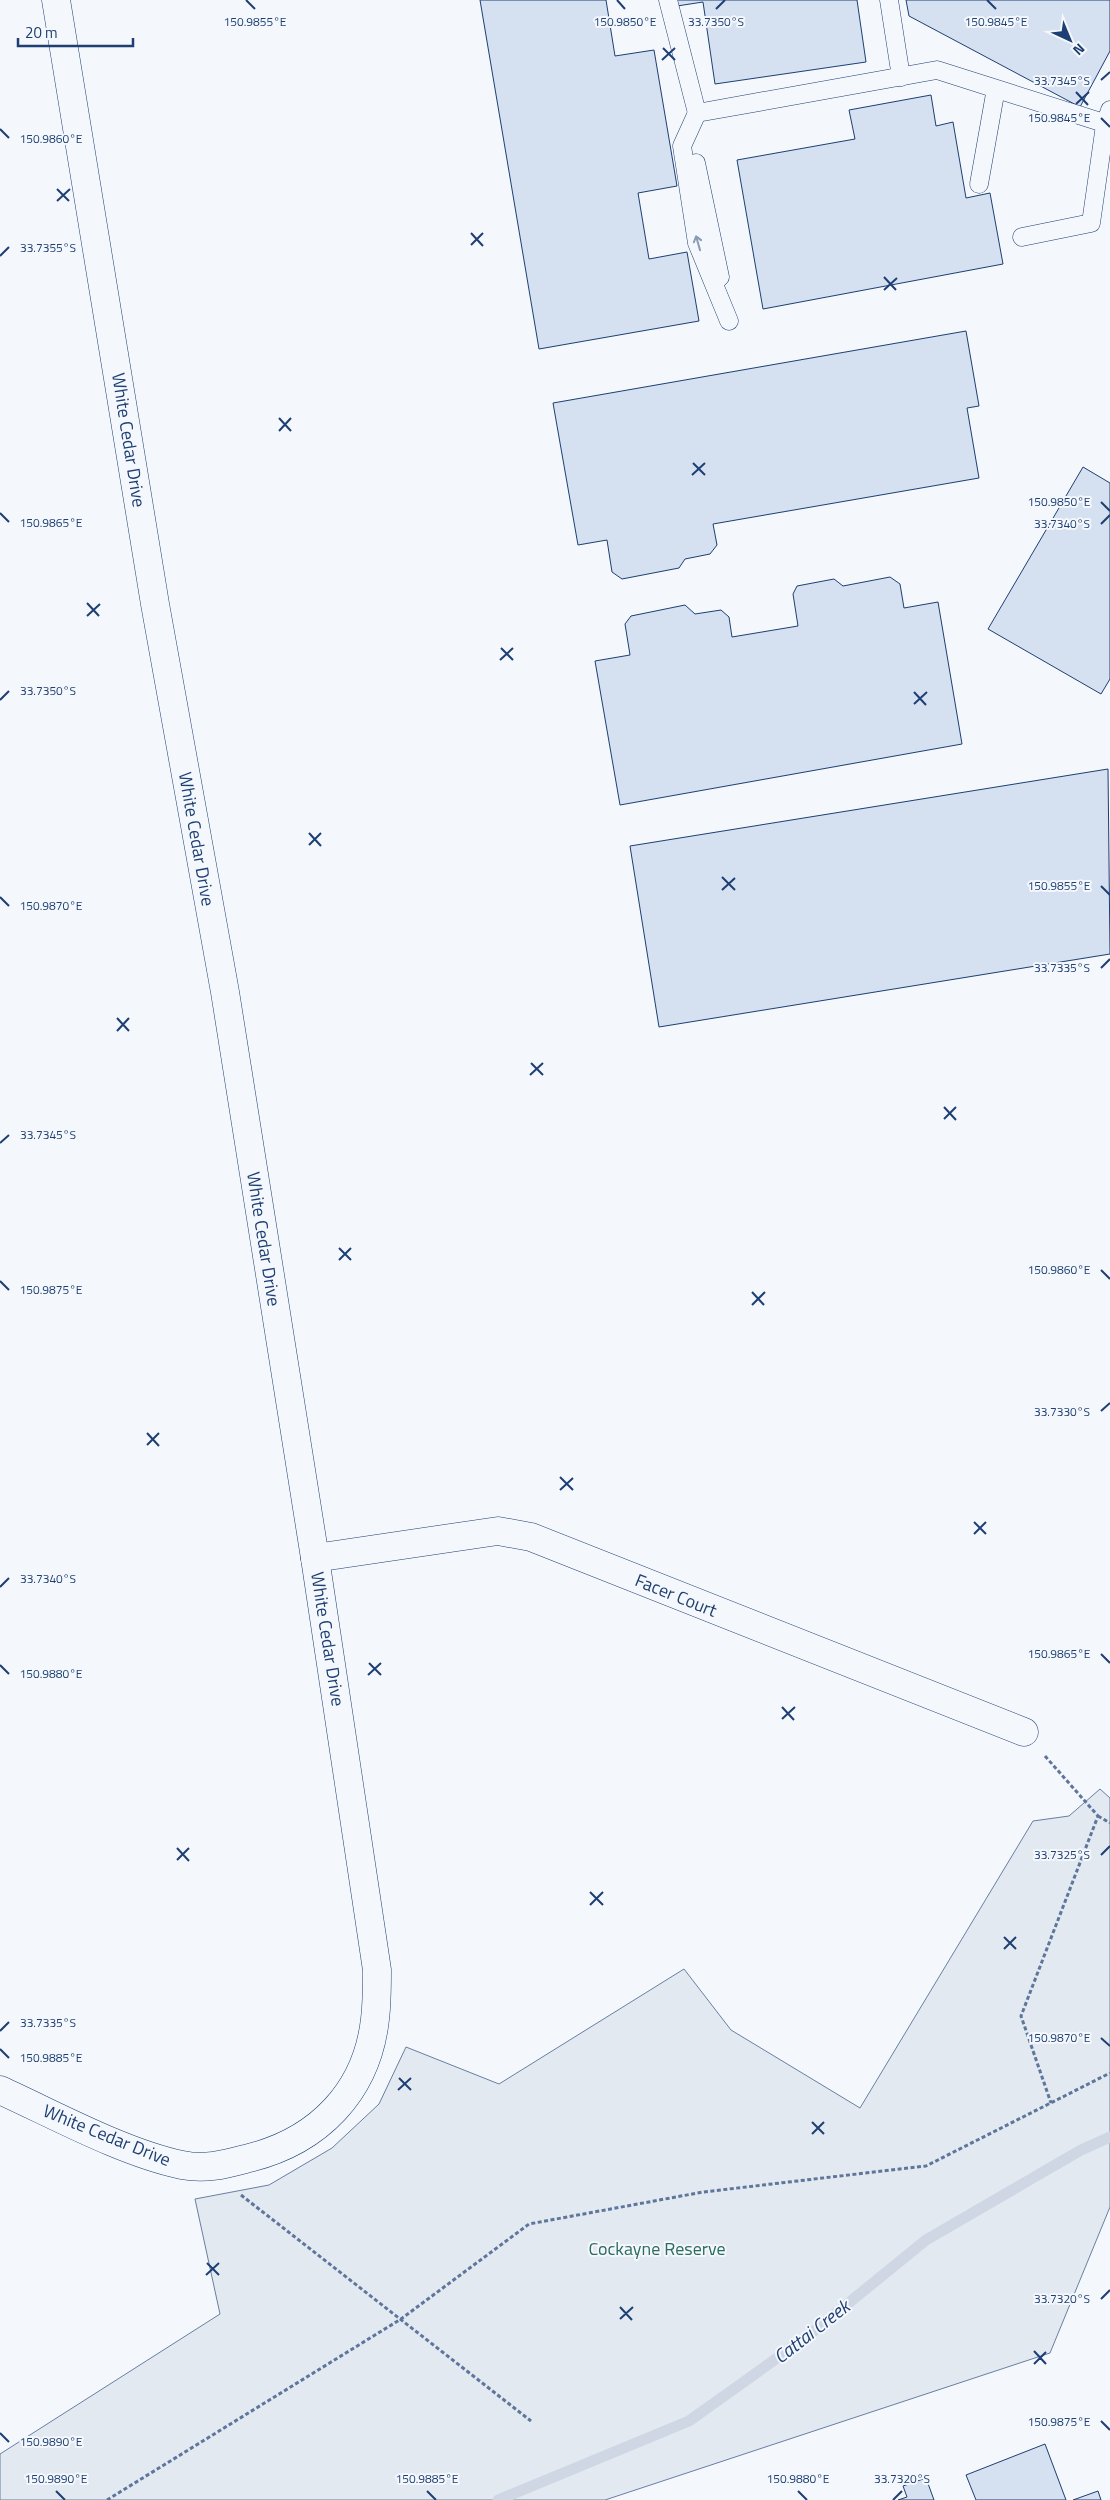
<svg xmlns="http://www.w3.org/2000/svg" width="1110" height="2500" font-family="'Titillium Web',sans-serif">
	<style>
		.green { fill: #e3e9f0; stroke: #687fa3 }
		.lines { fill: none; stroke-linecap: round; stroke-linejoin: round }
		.stream { stroke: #cfd7e4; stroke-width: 11 }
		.building { fill: #d5e0f0; stroke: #1d3f73 }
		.lane-casing { stroke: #1d3f73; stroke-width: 19 }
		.street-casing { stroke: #1d3f73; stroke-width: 29 }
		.path { stroke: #5e769c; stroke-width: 3; stroke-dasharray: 4 2.5; stroke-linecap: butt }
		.lane { stroke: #f4f7fb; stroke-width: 18 }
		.street { stroke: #f4f7fb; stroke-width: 28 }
		.oneway { stroke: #889bb7 }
		.ticks { fill: none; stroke: #1d3f73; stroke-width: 2 }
		.labels { text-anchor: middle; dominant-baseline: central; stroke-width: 4; stroke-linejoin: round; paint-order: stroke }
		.street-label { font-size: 18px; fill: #1d3f73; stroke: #f4f7fb }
		.park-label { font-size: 18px; fill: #2c6c60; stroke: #f4f7fb }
		.water-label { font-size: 19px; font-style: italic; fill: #1d3f73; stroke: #f4f7fb }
		.ticks-label { font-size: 12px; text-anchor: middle; fill: #1d3f73; stroke: #f4f7fb; stroke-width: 4; stroke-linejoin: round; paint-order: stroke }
	</style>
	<rect width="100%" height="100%" fill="#f4f7fb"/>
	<!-- green -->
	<polygon class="green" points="1100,1789 1110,1798 1110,2207 1050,2353 605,2500 0,2500 0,2454 220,2314 195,2199 269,2185 332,2148 379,2104 406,2047 499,2084 684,1969 731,2030 860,2108 1033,1821 1069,1816"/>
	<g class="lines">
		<!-- stream -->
		<polyline class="stream" points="498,2500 689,2421 808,2336 926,2240 1081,2150 1110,2137"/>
	</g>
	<!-- building -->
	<g class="building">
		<polygon points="480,0 606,0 615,56 654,50 677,186 638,193 649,259 687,252 699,321 539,349"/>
		<polygon points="676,0 857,0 866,62 715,84 703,2 677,6"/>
		<polygon points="906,0 1110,0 1110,51 1080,107 909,16"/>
		<polygon points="931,95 936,126 953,122 966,198 990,193 1003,264 763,309 737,160 855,139 849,110"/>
		<polygon points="966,331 979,406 967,408 979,478 713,524 717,545 710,554 685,559 679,568 622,579 612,572 607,540 578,545 553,403"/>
		<polygon points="1083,467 1110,483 1110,679 1101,694 988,629"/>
		<polygon points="890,577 900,584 904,608 938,602 962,744 620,805 595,661 630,655 625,624 631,616 685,605 695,614 721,610 729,617 732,637 798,626 793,594 797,586 834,579 843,586"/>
		<polygon points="1108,769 1110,954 659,1027 630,846"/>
		<polygon points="1045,2444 1066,2500 976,2500 966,2475"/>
		<polygon points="926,2478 934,2500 898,2500 907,2497 903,2486"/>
		<polygon points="1098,2491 1101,2500 1073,2500"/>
	</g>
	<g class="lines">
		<!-- lane casing -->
		<g class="lane-casing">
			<g id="lane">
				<polyline points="668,0 697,113"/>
				<polyline points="889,0 901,77"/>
				<polyline points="696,163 720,277"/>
				<polyline points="979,184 995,94"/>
				<polyline points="1022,237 1091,223 1105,125 1110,110"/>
				<polyline points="729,321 697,243 682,146 697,113 937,70 1110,125"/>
			</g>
		</g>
		<!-- street casing -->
		<g class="street-casing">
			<g id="street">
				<polyline points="315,1558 498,1531 531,1537 1024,1732"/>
				<path d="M0 2090C55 2115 124 2153 182 2165 206 2170 226 2164 249 2158 318 2141 367 2092 375 2019 377 2003 377 1986 377 1970L315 1558 225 992 155 604 56 0"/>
			</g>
		</g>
		<!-- path -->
		<g class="path">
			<polyline points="1045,1756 1098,1816 1021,2016 1051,2103"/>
			<polyline points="1098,1816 1110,1823"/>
			<polyline points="241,2195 531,2421"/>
			<polyline points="107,2500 401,2319 529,2224 703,2192 926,2166 1110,2073"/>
		</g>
		<!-- lane -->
		<use href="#lane" class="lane"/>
		<!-- street -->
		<use href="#street" class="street"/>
	</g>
	<!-- one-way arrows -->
	<defs><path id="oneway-shaft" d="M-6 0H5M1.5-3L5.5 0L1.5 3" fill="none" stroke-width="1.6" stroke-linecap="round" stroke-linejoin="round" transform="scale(1.25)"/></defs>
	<use class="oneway" href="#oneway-shaft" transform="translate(698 243) rotate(-106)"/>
	<!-- ticks -->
	<path class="ticks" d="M246 0 255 9M617 0 625 9M987 0 996 9M716 9 725 0M663 48 675 60M662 60 675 48M1101 80 1110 72M1076 92 1088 105M1076 104 1089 92M1101 118 1110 127M0 129 9 138M57 189 69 201M57 201 70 189M471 233 483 246M471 245 483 233M0 256 9 247M884 277 896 290M884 290 897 278M279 418 291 431M279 431 291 418M693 463 705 475M692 475 705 463M1101 502 1110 511M0 513 9 522M1101 524 1110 515M87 603 99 616M87 616 100 604M501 648 513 660M500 660 513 648M914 692 926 705M0 700 9 691M914 704 927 692M309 833 321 846M309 845 321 833M722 877 735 890M1101 886 1110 895M722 890 735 878M0 897 9 906M1101 968 1110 959M117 1018 129 1031M117 1031 129 1018M531 1063 543 1075M530 1075 543 1063M944 1107 956 1120M944 1119 956 1107M0 1143 9 1135M339 1248 351 1260M339 1260 351 1248M1101 1270 1110 1279M0 1281 9 1290M752 1292 764 1305M752 1305 765 1292M1101 1411 1110 1403M147 1433 159 1446M147 1445 159 1433M560 1477 573 1490M560 1490 573 1478M974 1522 986 1534M974 1534 986 1522M0 1587 9 1578M1101 1654 1110 1663M369 1663 381 1675M0 1665 9 1674M368 1675 381 1663M782 1707 794 1720M782 1719 795 1707M177 1848 189 1861M1101 1855 1110 1846M177 1860 189 1848M590 1892 603 1905M590 1905 603 1892M1004 1937 1016 1949M1004 1949 1016 1937M0 2031 9 2022M1101 2038 1110 2046M0 2049 9 2058M399 2078 411 2090M398 2090 411 2078M812 2122 824 2134M812 2134 824 2122M207 2263 219 2275M206 2275 219 2263M1101 2299 1110 2290M620 2307 632 2320M620 2319 633 2307M1034 2351 1046 2364M1034 2364 1046 2352M1101 2421 1110 2430M0 2433 9 2442M56 2491 65 2500M427 2491 436 2500M798 2491 807 2500M893 2500 902 2491"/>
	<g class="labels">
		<!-- street labels -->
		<g class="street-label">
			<text transform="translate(129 440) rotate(81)">White Cedar Drive</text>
			<text transform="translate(197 839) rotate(80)">White Cedar Drive</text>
			<text transform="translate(264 1239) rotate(81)">White Cedar Drive</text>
			<text transform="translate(676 1595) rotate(22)">Facer Court</text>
			<text transform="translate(328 1639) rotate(81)">White Cedar Drive</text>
			<text transform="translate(107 2135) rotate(22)">White Cedar Drive</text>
		</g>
		<!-- park labels -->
		<g class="park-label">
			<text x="657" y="2248">Cockayne Reserve</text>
		</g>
		<!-- water labels -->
		<g class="water-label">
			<text transform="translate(811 2331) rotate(-38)">Cattai Creek</text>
		</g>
	</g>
	<g class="ticks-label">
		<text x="716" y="26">33.7350°S</text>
		<text x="255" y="26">150.9855°E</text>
		<text x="625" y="26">150.9850°E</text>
		<text x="996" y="26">150.9845°E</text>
		<text x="1062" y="85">33.7345°S</text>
		<text x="1059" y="122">150.9845°E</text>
		<text x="51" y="143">150.9860°E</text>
		<text x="48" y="252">33.7355°S</text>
		<text x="1059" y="506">150.9850°E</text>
		<text x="51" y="527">150.9865°E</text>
		<text x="1062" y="528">33.7340°S</text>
		<text x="48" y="695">33.7350°S</text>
		<text x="1059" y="890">150.9855°E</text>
		<text x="51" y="910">150.9870°E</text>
		<text x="1062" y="972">33.7335°S</text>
		<text x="48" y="1139">33.7345°S</text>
		<text x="1059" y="1274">150.9860°E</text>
		<text x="51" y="1294">150.9875°E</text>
		<text x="1062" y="1416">33.7330°S</text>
		<text x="48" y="1583">33.7340°S</text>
		<text x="1059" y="1658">150.9865°E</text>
		<text x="51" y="1678">150.9880°E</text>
		<text x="1062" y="1859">33.7325°S</text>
		<text x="48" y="2027">33.7335°S</text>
		<text x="1059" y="2042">150.9870°E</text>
		<text x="51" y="2062">150.9885°E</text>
		<text x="1062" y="2303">33.7320°S</text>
		<text x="1059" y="2426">150.9875°E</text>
		<text x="51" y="2446">150.9890°E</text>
		<text x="56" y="2483">150.9890°E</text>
		<text x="427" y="2483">150.9885°E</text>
		<text x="798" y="2483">150.9880°E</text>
		<text x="902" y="2483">33.7320°S</text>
	</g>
	<!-- north arrow -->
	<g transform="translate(1070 40) rotate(136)" stroke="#f4f7fb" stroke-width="4" paint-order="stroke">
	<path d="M0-4L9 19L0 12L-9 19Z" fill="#1d3f73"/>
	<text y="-8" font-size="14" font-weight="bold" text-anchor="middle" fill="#1d3f73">N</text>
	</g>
	<!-- scale -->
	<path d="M18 38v8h115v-8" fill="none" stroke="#1d3f73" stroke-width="2.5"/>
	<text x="25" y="38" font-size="15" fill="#1d3f73" stroke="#f4f7fb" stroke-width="4" paint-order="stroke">20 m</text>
</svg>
